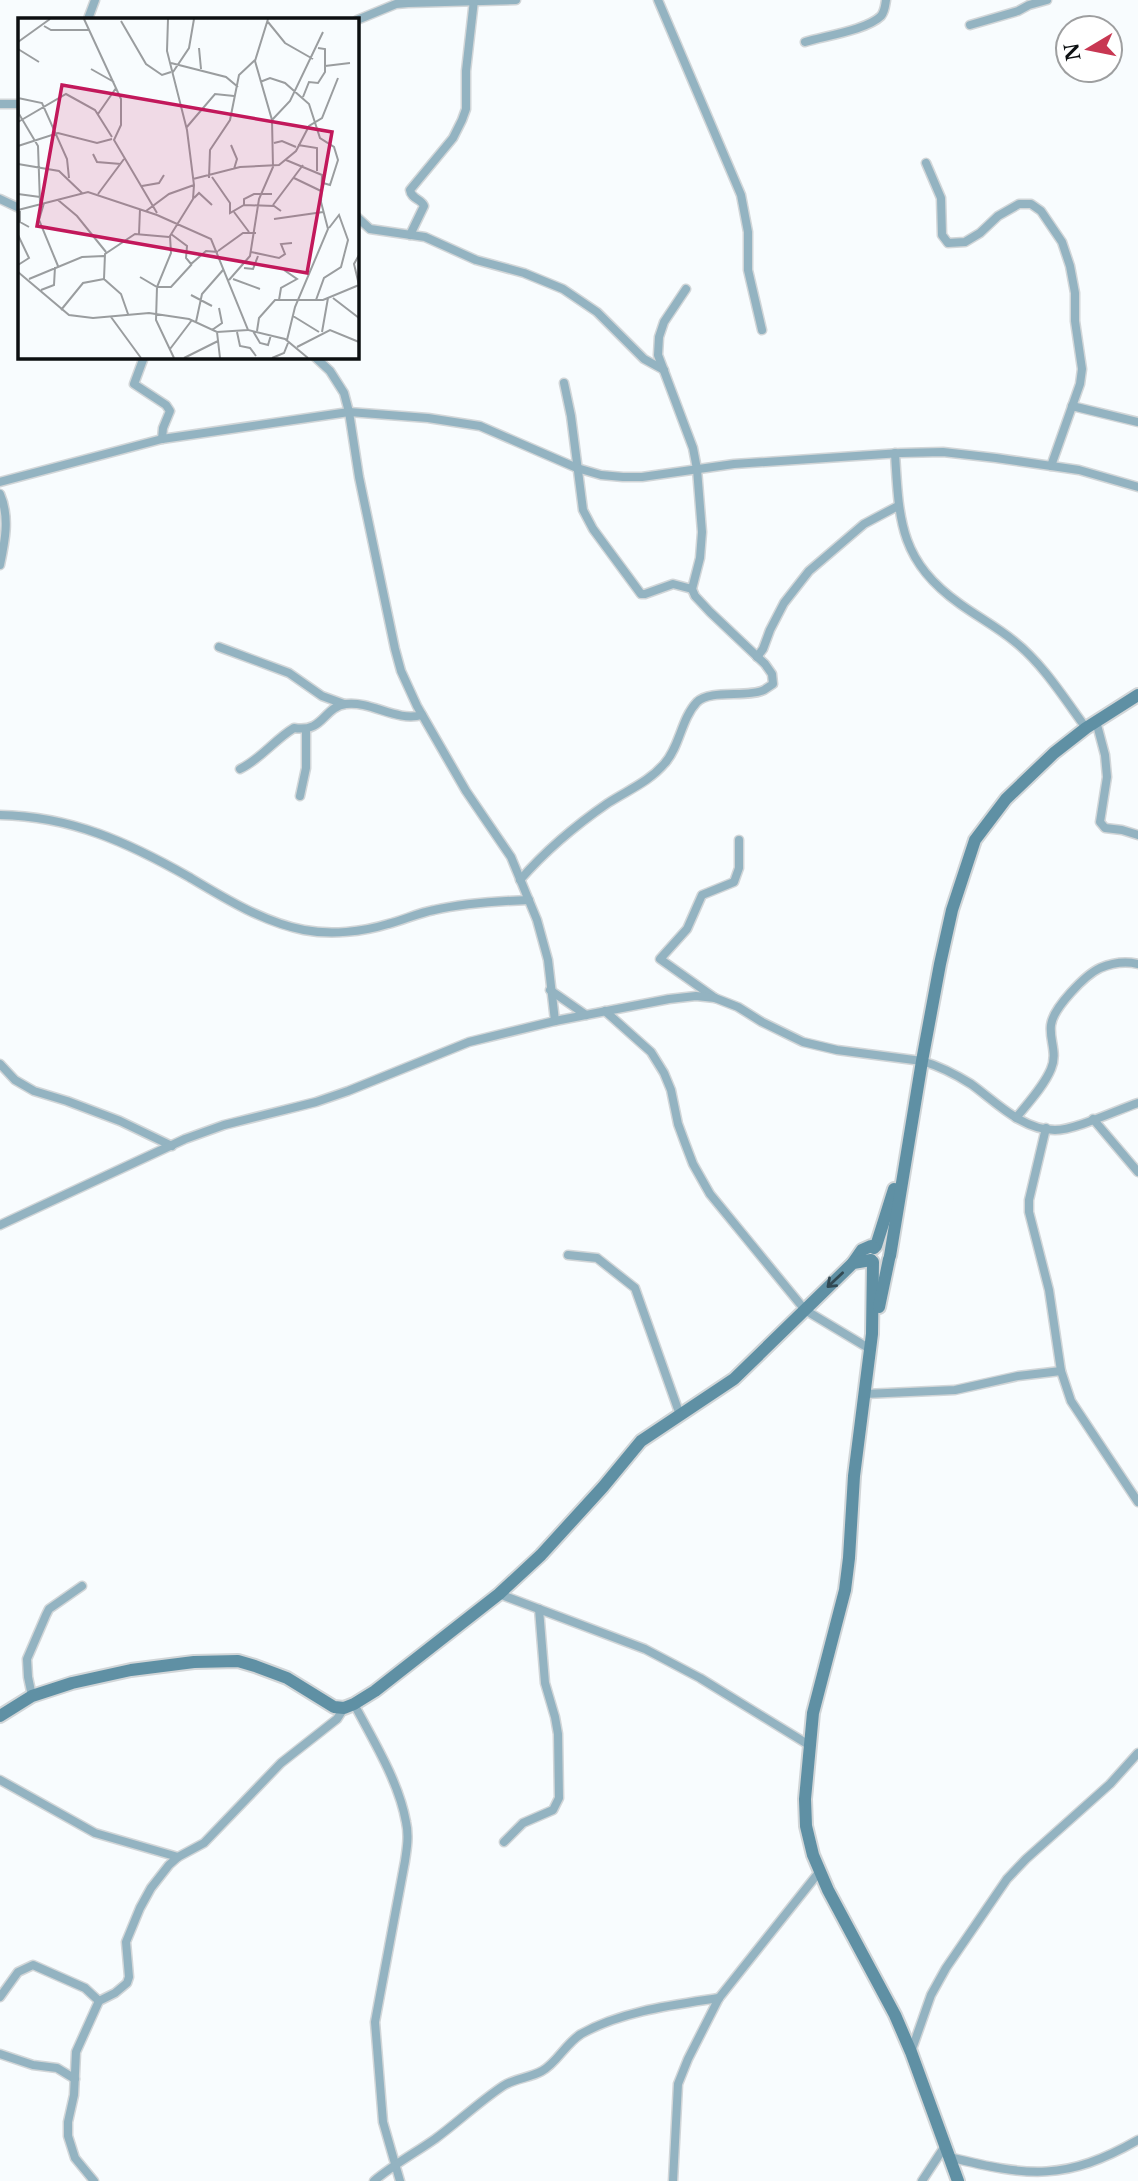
<svg xmlns="http://www.w3.org/2000/svg" width="1138" height="2181" font-family="'Libre Baskerville',serif">
	<style>
		.lines { fill: none; stroke-linecap: round; stroke-linejoin: round }
		.street-casing { stroke: #d2d6d8; stroke-width: 11 }
		.secondary-casing { stroke: #d2d6d8; stroke-width: 16 }
		.street { stroke: #93b3c1; stroke-width: 8 }
		.secondary { stroke: #5f90a4; stroke-width: 12 }
		.oneway { stroke: #314953 }
		.inset-road { fill: none; stroke: #9a9d9f; stroke-width: 2 }
		.view { fill: #c2185b; fill-opacity: 0.15; stroke: #c2185b; stroke-width: 3.5 }
		.inset-edge { fill: none; stroke: #0c0f11; stroke-width: 3.5 }
	</style>
	<rect width="100%" height="100%" fill="#f8fcfe"/>
	<g class="lines">
		<!-- street casing -->
		<g class="street-casing">
			<g id="street">
				<polyline points="658,0 741,195 748,232 748,270 762,330"/>
				<polyline points="88,19 95,0"/>
				<polyline points="357,20 396,4 408,3 516,0"/>
				<polyline points="970,25 1018,11 1029,5 1047,0"/>
				<path d="M805 42C824 36 867 30 881 16 885 11 885 6 886 0"/>
				<polyline points="0,104 19,104"/>
				<polyline points="926,163 941,198 942,235 948,243 965,242 980,233 998,216 1019,204 1031,204 1041,211 1062,242 1070,266 1075,293 1075,321 1082,369 1080,384 1051,466"/>
				<polyline points="0,199 19,208"/>
				<polyline points="357,217 370,229 425,237 476,260 524,273 563,289 597,312 644,359 664,370"/>
				<path d="M410 235 424 206C422 199 411 199 410 190L453 138 462 120 466 109V71L474 0"/>
				<polyline points="144,357 134,384 166,405 170,411 163,428 162,439"/>
				<polyline points="315,357 330,371 344,393 349,412 359,477 395,649 401,671 417,706 466,791 511,857 537,920 548,960 555,1021"/>
				<polyline points="564,383 571,416 583,510 593,529 641,594 645,594 673,584 692,589"/>
				<polyline points="1072,406 1138,422"/>
				<path d="M895 453C899 522 900 561 960 604 978 617 997 627 1014 641 1043 664 1064 698 1086 728"/>
				<polyline points="0,482 162,439 349,412 428,418 480,426 577,468 601,475 623,477 642,477 734,464 901,453 943,452 996,458 1079,470 1138,487"/>
				<path d="M0 494C10 517 5 541 0 565"/>
				<polyline points="219,647 289,673 322,696 344,704"/>
				<polyline points="757,657 763,649 770,630 784,603 809,571 864,524 898,506"/>
				<polyline points="1096,721 1105,755 1107,777 1100,822 1105,828 1122,830 1138,835"/>
				<path d="M240 769C261 759 274 740 294 728 324 733 323 707 346 704 372 701 396 722 422 715"/>
				<polyline points="300,796 306,768 306,730"/>
				<path d="M0 815C71 816 129 843 189 877 224 898 263 922 304 930 331 935 362 932 388 924 404 920 418 913 434 910 465 903 497 901 529 900"/>
				<path d="M520 880C546 850 576 825 608 803 628 790 649 782 665 763 680 746 681 719 697 702 710 689 747 698 764 690 767 688 770 686 773 684L772 674 765 664 710 612 695 596 692 589 700 558 702 532 697 469 693 448 658 355 659 337 664 322 686 289"/>
				<polyline points="550,990 586,1015"/>
				<polyline points="715,998 660,959 687,929 702,895 734,882 739,868 739,840"/>
				<polyline points="605,1011 651,1052 664,1073 671,1090 678,1124 685,1143 693,1164 710,1194 805,1310 870,1349"/>
				<polyline points="0,1064 15,1080 34,1091 67,1101 120,1121 172,1146"/>
				<path d="M1016 1118C1028 1103 1044 1086 1051 1069 1058 1053 1049 1040 1051 1025 1053 1008 1085 975 1100 968 1112 963 1125 961 1138 964"/>
				<polyline points="1093,1119 1138,1172"/>
				<polyline points="1046,1128 1029,1200 1029,1212 1049,1290 1061,1371 1071,1401 1138,1502"/>
				<path d="M0 1225 185 1139 224 1125 316 1102 348 1091 469 1042 555 1021 669 999 696 996 715 998 738 1007 762 1022 803 1042 837 1050 922 1061C939 1066 955 1074 971 1084 996 1102 1022 1130 1055 1130 1075 1130 1117 1110 1138 1103"/>
				<polyline points="568,1255 597,1258 635,1288 680,1415"/>
				<polyline points="865,1394 955,1390 1018,1376 1061,1371"/>
				<polyline points="499,1594 645,1649 700,1678 809,1745"/>
				<polyline points="32,1696 28,1677 27,1659 46,1615 49,1609 82,1586"/>
				<path d="M354 1704C373 1740 399 1782 406 1822 409 1835 407 1848 405 1861L375 2022 383 2122 400 2181"/>
				<polyline points="0,1780 95,1833 178,1857"/>
				<polyline points="504,1842 523,1823 553,1810 559,1798 558,1734 555,1717 545,1683 539,1609"/>
				<polyline points="0,1997 18,1972 33,1965 85,1988 99,2001"/>
				<polyline points="911,2052 931,1995 946,1968 1007,1879 1026,1859 1110,1784 1138,1753"/>
				<polyline points="0,2054 33,2065 57,2068 75,2079"/>
				<path d="M949 2157C1029 2177 1066 2181 1138 2140"/>
				<polyline points="94,2181 75,2158 68,2136 68,2122 74,2095 76,2052 99,2001 115,1993 127,1983 129,1977 126,1942 140,1908 151,1888 169,1865 178,1857 204,1843 281,1763 337,1719 344,1708"/>
				<path d="M374 2181C393 2165 415 2153 435 2139 458 2122 479 2102 503 2086 515 2078 530 2078 542 2071 557 2063 565 2044 581 2034 622 2011 673 2005 719 1998"/>
				<polyline points="673,2181 678,2084 688,2059 719,1998 820,1871"/>
				<polyline points="922,2181 945,2146"/>
			</g>
		</g>
		<!-- secondary casing -->
		<g class="secondary-casing">
			<g id="secondary">
				<polyline points="876,1246 894,1189"/>
				<polyline points="890,1256 922,1061 940,964 952,910 975,840 1006,799 1054,753 1086,728 1138,695"/>
				<polyline points="873,1262 872,1334 854,1476 849,1558 845,1590 813,1713 805,1799 806,1826 813,1855 828,1890 895,2015 911,2052 958,2181"/>
				<polyline points="853,1263 862,1250 871,1246 874,1248"/>
				<polyline points="879,1307 889,1259"/>
				<polyline points="0,1716 32,1696 72,1683 131,1670 194,1662 238,1661 255,1666 287,1678 334,1707 344,1708 354,1704 375,1691 499,1594 541,1555 603,1487 641,1441 734,1379 853,1263 871,1260"/>
			</g>
		</g>
		<!-- street -->
		<use href="#street" class="street"/>
		<!-- secondary -->
		<use href="#secondary" class="secondary"/>
	</g>
	<!-- one-way arrows -->
	<defs><path id="oneway-shaft" d="M-6 0H5M1.5-3L5.5 0L1.5 3" fill="none" stroke-width="1.6" stroke-linecap="round" stroke-linejoin="round" transform="scale(1.75)"/></defs>
	<use class="oneway" href="#oneway-shaft" transform="translate(835 1280) rotate(137)"/>
	<!-- overview -->
	<g transform="translate(18 18)">
		<rect width="341" height="341" fill="#f8fcfe"/>
		<path class="inset-road" d="M66 1 103 81V107L96 122 139 195M150 1 149 33 169 112 176 167 175 181 152 218 153 235 139 269 138 302 156 340M103 3 128 46 144 57 153 54M250 4 267 25 295 41M26 8 33 12H71M0 24 32 1M181 30 183 51M0 31 21 44M153 45 208 59 220 69M307 48 332 45M73 51 96 64M155 54 171 30 176 1M242 64 252 60 267 65 291 86 302 120 316 129 320 142 312 167 305 165M0 69 1 96 20 128 22 185M285 79 291 64 300 65 307 54V31L300 30M0 80 24 85 49 141 51 160M80 96 98 70M254 102 272 83 305 14M0 104 48 76 77 92 94 119M168 110 197 76 216 78M256 125 264 123 278 129M213 127 219 141 216 151M280 127 299 130V153M0 128 40 115 79 125 94 121M75 136 79 144 103 146M268 142 304 157 303 184 310 211 277 289 269 322M0 146 41 153 64 175M194 159 212 185V195L226 187 256 188 263 193M191 160 192 132 212 102 221 57 237 42M276 160 303 173M175 161 222 149 261 147 278 133 291 108 304 100 320 60M124 168 141 165 146 157M0 176 22 179M80 176 106 141M176 180 181 175 194 187M40 182 59 198 88 234M26 185 21 202 40 248M226 187V181L236 176H254M255 187 285 147M0 192 70 174 139 197M2 193V204L11 209M128 193 151 176 176 167M216 194 231 214M139 197 193 221 230 312 267 321 290 340M256 201 305 194M121 216 122 191M153 216 169 228 168 240 173 246 188 233 200 234M0 217 11 240 0 247M200 233 225 215H238M233 234 261 240 267 236 263 226 274 225M226 250 235 251 240 238M0 254 51 297 75 300 131 295 171 301 199 314 230 312M122 259 139 269H153L174 246M11 261 64 239 86 238M215 261 242 271M211 262 232 238 241 181 255 149 254 102 237 43 250 1M341 267 336 246 341 237M23 272 36 267 37 249M173 277 194 288M315 280 341 300M261 282 263 270 279 261 266 252M298 282 306 260 323 249 330 222 321 197 311 210M43 292 65 265 86 261M110 296 103 276 86 261 87 236 117 216 151 219M275 298 301 314M93 299 123 340M178 304 184 276 205 252M194 312 204 305 201 290M235 313 242 325 250 327 253 317M239 313 241 300 257 282H305L341 267M199 314 202 340M219 314 222 328 232 330 238 338M304 314 310 280M279 329 312 312 341 324M152 331 174 302M166 340 200 323M254 340 266 335 270 325"/>
		<path class="view" d="M44 67 314 114 289 255 19 208Z"/>
		<rect width="341" height="341" class="inset-edge"/>
	</g>
	<!-- north arrow -->
	<g transform="translate(1089 49) rotate(260)"><circle r="33" fill="#ffffff" stroke="#9e9fa0" stroke-width="2"/>
	<path d="M0-5L12 26L0 18L-12 26Z" fill="#c83752"/>
	<text y="-10" font-size="19" font-weight="bold" text-anchor="middle" fill="#0c0f11">N</text>
	</g>
</svg>
